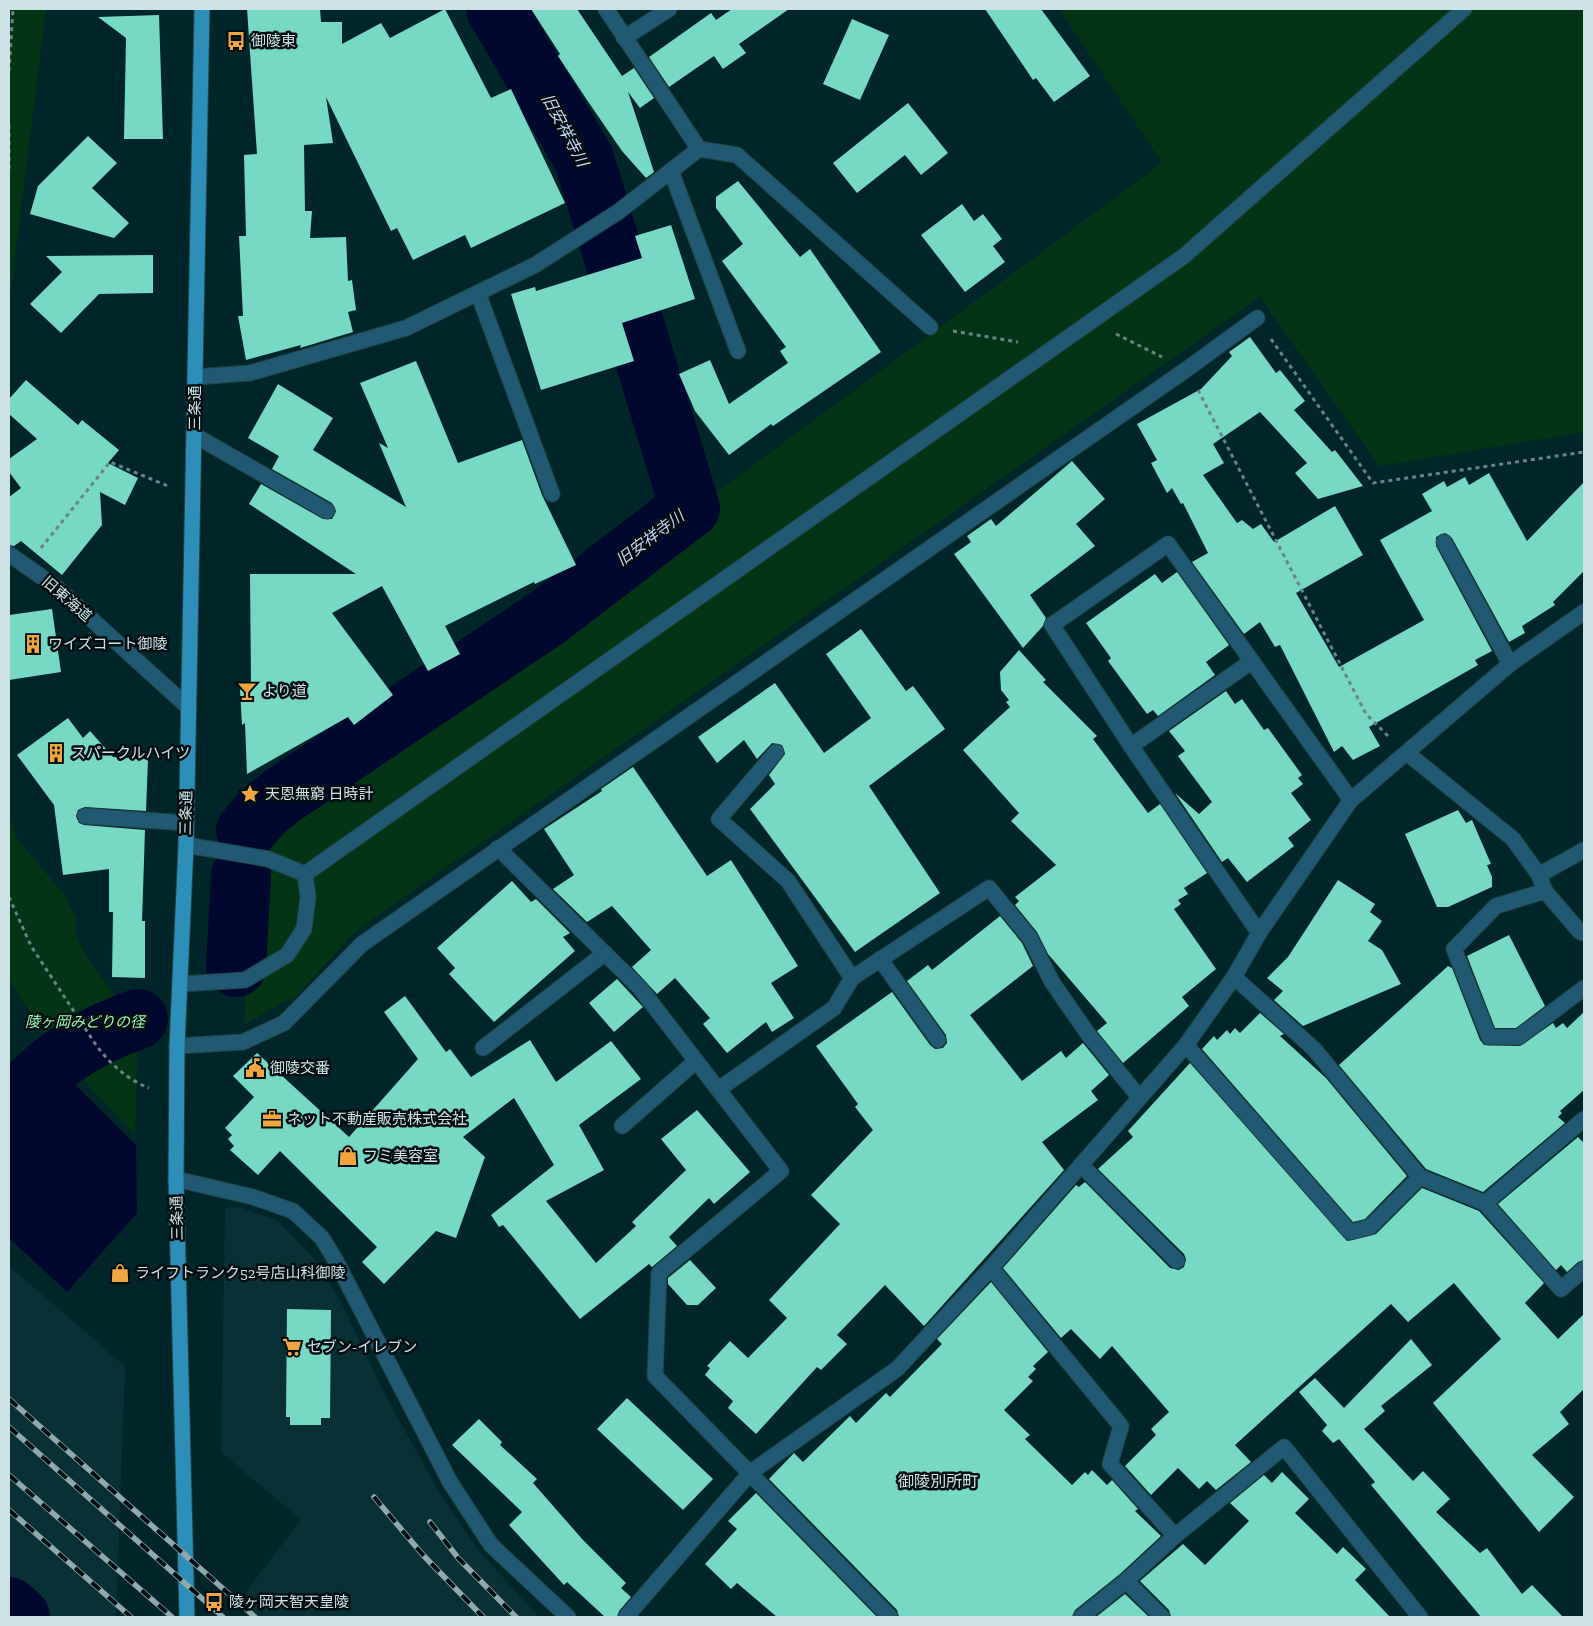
<svg xmlns="http://www.w3.org/2000/svg" width="1593" height="1626" font-family="'Zilla Slab','Noto Sans JP',serif">
	<style>
		.built { fill: #093135 }
		.green { fill: #043416 }
		.water { fill: #00092d }
		.lines { fill: none; stroke-linecap: round; stroke-linejoin: round }
		.river { stroke: #00092d; stroke-width: 60 }
		.building { fill: #77d9c3 }
		.minor-casing { stroke: #214448; stroke-width: 17 }
		.major-casing { stroke: #214448; stroke-width: 17 }
		.path { stroke: #678487; stroke-width: 3; stroke-dasharray: 4 4; stroke-linecap: butt }
		.minor { stroke: #215972; stroke-width: 15 }
		.major { stroke: #2d8eb8; stroke-width: 15 }
		.rail-casing { stroke: #8fa9ac; stroke-width: 5.5 }
		.rail { stroke: #010d0e; stroke-width: 4; stroke-dasharray: 11; stroke-linecap: butt }
		.labels { text-anchor: middle; dominant-baseline: central; stroke-width: 5; stroke-linejoin: round; paint-order: stroke }
		.poi-label { font-size: 15px; fill: #cde2e4; stroke: #010d0e; text-anchor: start }
		.street-label { font-size: 15px; fill: #cde2e4; stroke: #010d0e }
		.park-label { font-size: 15px; font-style: italic; fill: #9ff9b5; stroke: #010d0e }
		.water-label { font-size: 16px; font-style: italic; fill: #c2d8f9; stroke: #010d0e }
		.neighbourhood-label { font-size: 16px; fill: #cde2e4; stroke: #010d0e }
	</style>
	<rect width="100%" height="100%" fill="#00262a"/>
	<!-- built -->
	<g class="built">
		<polygon points="240,1207 278,1221 315,1260 343,1306 381,1387 439,1492 479,1551 539,1617 246,1617 247,1590 301,1520 221,1452 225,1208"/>
		<polygon points="9,1266 125,1366 116,1617 24,1617 9,1603"/>
	</g>
	<!-- green -->
	<g class="green">
		<polygon points="9,9 46,9 9,306"/>
		<polygon points="1059,9 1584,9 1584,432 1379,466 1260,297 357,930 296,996 244,1024 254,834 1162,163"/>
		<path d="M9 816 16 837 65 896 77 920 75 935 90 962 138 1027 135 1135C89 1086 41 1038 9 978Z"/>
	</g>
	<!-- water -->
	<polygon class="water" points="63,1073 136,1145 137,1213 67,1292 9,1238 9,1132"/>
	<g class="lines">
		<!-- river -->
		<g class="river">
			<polyline points="246,831 263,811 282,796 548,617 690,508 584,159 496,9"/>
			<polyline points="236,967 241,876"/>
			<path d="M9 1106C53 1061 78 1041 138 1019"/>
			<polyline points="9,1607 20,1617"/>
		</g>
	</g>
	<!-- building -->
	<g class="building">
		<polygon points="247,9 320,9 321,22 342,22 342,44 381,23 390,38 445,9 491,98 511,89 565,203 471,248 465,235 413,260 397,228 391,231 326,97 333,143 304,145 305,211 312,211 310,238 346,237 348,281 352,280 356,310 348,312 353,332 300,348 301,345 246,360 238,316 243,316 239,236 246,236 244,155 257,154"/>
		<polygon points="531,9 577,9 622,76 634,68 654,98 640,108 628,92 654,172 646,178 622,151 587,100 558,56 560,54"/>
		<polygon points="732,9 789,9 739,44 746,53 723,69 714,56 669,87 649,57 711,13 716,20"/>
		<polygon points="985,9 1041,9 1090,76 1054,102 1036,78 1033,80"/>
		<polygon points="159,15 163,139 124,139 126,38 98,17"/>
		<polygon points="852,19 889,35 860,100 823,84"/>
		<polygon points="908,103 948,153 921,175 905,155 857,193 833,163"/>
		<polygon points="88,136 117,163 92,188 129,223 114,238 30,214 38,186"/>
		<polygon points="738,181 800,257 810,249 881,352 773,426 771,424 729,455 695,411 679,374 710,360 729,404 788,363 780,351 786,347 722,261 743,244 716,208 716,197"/>
		<polygon points="962,204 974,221 983,214 1002,239 993,246 1005,262 965,292 921,235"/>
		<polygon points="671,225 695,299 622,323 634,361 541,390 511,294 535,287 536,291 642,258 635,236"/>
		<polygon points="153,255 153,293 99,294 61,333 30,304 62,272 46,256"/>
		<polygon points="1250,337 1276,373 1280,370 1305,401 1294,410 1332,452 1335,450 1363,486 1318,499 1295,473 1307,463 1260,412 1213,444 1224,463 1203,475 1237,523 1242,520 1253,529 1261,524 1274,542 1335,506 1363,555 1296,593 1339,667 1424,620 1380,540 1432,511 1422,494 1444,481 1447,487 1465,477 1469,485 1489,473 1527,541 1584,482 1584,571 1553,602 1555,605 1522,626 1525,633 1509,642 1452,538 1445,533 1436,537 1436,546 1492,651 1475,660 1478,665 1369,727 1380,746 1353,760 1342,746 1334,752 1280,645 1275,647 1260,622 1244,634 1192,562 1208,553 1183,503 1181,504 1172,488 1167,493 1151,463 1157,460 1137,424 1201,389 1232,356 1229,352"/>
		<polygon points="416,361 458,463 522,440 542,495 576,565 535,584 534,582 445,626 460,654 428,671 382,586 332,613 393,695 354,725 348,717 247,774 245,723 242,725 240,690 251,684 250,574 356,574 249,504 261,484 323,519 332,519 336,511 332,503 272,469 279,456 248,438 278,384 333,418 313,450 406,507 379,443 388,448 360,383"/>
		<polygon points="26,380 78,425 82,420 119,450 108,463 138,478 125,505 100,492 102,525 62,575 21,541 14,546 9,545 9,497 21,488 9,472 9,459 37,439 9,414 9,399"/>
		<polygon points="1072,461 1105,499 1076,524 1095,546 1030,595 1046,618 1043,626 1023,648 954,554 971,542 967,536 991,519 996,526"/>
		<polygon points="1177,572 1229,645 1206,662 1215,675 1158,716 1153,710 1147,714 1108,661 1111,658 1086,623 1155,574 1162,583"/>
		<polygon points="52,609 61,672 9,680 9,615"/>
		<polygon points="861,629 906,691 913,686 945,729 869,786 940,893 855,952 750,809 775,784 769,775 785,754 782,745 772,743 757,759 744,740 717,763 698,737 775,683 824,753 871,718 826,654"/>
		<polygon points="1019,650 1046,680 1043,682 1097,736 1093,739 1148,813 1160,804 1207,873 1184,888 1188,894 1178,900 1181,904 1174,909 1216,969 1182,997 1189,1006 1123,1063 1097,1031 1107,1023 1048,954 1037,932 1015,905 1019,901 1015,897 1056,865 1011,821 1019,813 963,750 1010,707 1006,702 1009,700 1001,690 1000,672"/>
		<polygon points="1226,691 1235,704 1242,699 1264,730 1268,728 1302,775 1298,778 1303,784 1291,793 1311,820 1288,838 1294,846 1247,882 1228,858 1222,862 1175,793 1199,814 1212,802 1178,756 1185,751 1169,731"/>
		<polygon points="68,718 83,738 90,731 113,757 148,759 146,811 85,807 78,810 76,816 79,823 84,825 145,830 142,921 145,921 145,978 112,977 113,912 109,912 109,869 63,875 54,805 17,755"/>
		<polygon points="633,767 707,876 731,860 798,966 771,983 794,1018 772,1032 766,1022 727,1053 703,1024 710,1018 675,978 657,994 632,967 651,950 612,906 587,922 553,889 574,875 544,829 602,791 601,789"/>
		<polygon points="1458,810 1466,823 1472,820 1491,864 1487,865 1492,877 1492,887 1448,907 1437,907 1405,834"/>
		<polygon points="1338,880 1375,904 1370,912 1382,921 1368,941 1382,950 1401,984 1303,1026 1274,1000 1283,991 1267,978 1288,957"/>
		<polygon points="512,881 531,902 536,899 570,933 563,937 575,951 494,1022 449,974 455,968 437,948"/>
		<polygon points="1000,916 1022,943 1033,966 970,1015 1022,1081 1061,1051 1066,1058 1083,1043 1109,1075 1091,1091 1098,1100 1042,1142 1064,1170 924,1326 885,1285 837,1335 847,1344 821,1370 817,1367 756,1434 728,1408 733,1401 705,1375 710,1368 707,1366 730,1341 748,1358 787,1318 769,1300 840,1224 811,1195 873,1130 855,1107 858,1104 816,1046 892,992 930,1045 935,1049 943,1048 947,1043 946,1035 907,981 928,965 932,970"/>
		<polygon points="1509,935 1545,1006 1516,1028 1495,1028 1467,956"/>
		<polygon points="1448,966 1452,968 1480,1040 1484,1045 1520,1046 1553,1023 1556,1028 1563,1023 1567,1028 1584,1012 1584,1090 1560,1111 1562,1113 1558,1117 1565,1123 1483,1192 1426,1169 1339,1065"/>
		<polygon points="617,979 643,1007 614,1032 589,1003"/>
		<polygon points="405,996 446,1052 450,1049 471,1077 530,1040 556,1082 611,1041 641,1079 579,1125 604,1170 546,1201 596,1263 636,1226 632,1222 686,1170 661,1139 697,1110 750,1172 714,1204 709,1198 669,1237 677,1246 652,1267 649,1264 580,1319 503,1225 499,1227 491,1215 554,1165 514,1098 463,1137 485,1157 456,1238 436,1231 384,1284 362,1262 377,1247 280,1151 258,1175 230,1150 234,1146 228,1139 232,1135 225,1128 254,1097 233,1076 257,1053 349,1137 418,1059 384,1012"/>
		<polygon points="1260,1013 1284,1034 1280,1036 1326,1078 1407,1176 1365,1219 1353,1222 1202,1049 1214,1036 1217,1040 1227,1030 1230,1034 1235,1028 1240,1033"/>
		<polygon points="1190,1063 1347,1241 1376,1234 1422,1188 1479,1211 1544,1283 1525,1303 1558,1339 1584,1314 1584,1389 1560,1412 1569,1424 1532,1455 1574,1497 1539,1532 1433,1403 1501,1339 1454,1283 1408,1322 1391,1304 1235,1445 1251,1462 1216,1490 1207,1481 1199,1489 1178,1468 1151,1495 1125,1466 1156,1435 1151,1429 1169,1412 1112,1346 1100,1359 1071,1329 1061,1338 1003,1268 1076,1185 1079,1187 1085,1182 1170,1268 1179,1270 1184,1267 1186,1259 1184,1254 1098,1169 1133,1137 1128,1131"/>
		<polygon points="1578,1137 1584,1143 1584,1260 1578,1262 1567,1272 1561,1265 1556,1270 1498,1204"/>
		<polygon points="690,1260 716,1288 698,1305 687,1305 668,1284 668,1278"/>
		<polygon points="991,1282 1048,1352 1033,1366 1036,1369 1028,1377 1033,1381 1004,1410 1030,1435 1025,1439 1072,1485 1085,1472 1088,1475 1092,1470 1107,1485 1112,1480 1138,1509 1135,1511 1161,1536 1120,1574 1075,1610 1072,1617 899,1617 897,1610 769,1479 794,1453 803,1462 850,1416 856,1423 886,1393 890,1397 942,1344 937,1339"/>
		<polygon points="287,1309 331,1310 330,1418 321,1418 321,1425 290,1425 290,1417 286,1417"/>
		<polygon points="1411,1339 1432,1365 1381,1406 1385,1411 1364,1429 1413,1481 1423,1471 1450,1499 1436,1512 1480,1553 1487,1548 1522,1594 1532,1585 1563,1617 1481,1617 1371,1485 1375,1482 1339,1439 1333,1443 1322,1431 1327,1425 1299,1392 1315,1378 1344,1408"/>
		<polygon points="627,1398 713,1479 683,1510 597,1429"/>
		<polygon points="479,1419 502,1442 500,1445 537,1479 533,1483 583,1540 626,1583 621,1588 631,1597 619,1611 617,1617 605,1617 567,1582 564,1585 509,1525 522,1512 452,1445"/>
		<polygon points="1282,1472 1309,1499 1295,1513 1337,1554 1343,1547 1366,1569 1355,1580 1390,1617 1171,1617 1169,1610 1140,1581 1183,1544 1205,1565 1249,1521 1230,1503 1264,1475 1272,1483"/>
		<polygon points="756,1493 877,1617 777,1617 737,1583 731,1589 705,1564 737,1529 728,1521"/>
		<polygon points="1125,1594 1149,1617 1096,1617"/>
	</g>
	<g class="lines">
		<!-- minor casing -->
		<g class="minor-casing">
			<g id="minor">
				<polyline points="606,9 699,149 737,155 930,327"/>
				<polyline points="624,38 669,9"/>
				<polyline points="671,171 738,351"/>
				<polyline points="478,293 552,494"/>
				<polyline points="195,377 250,373 406,328 535,265 618,212 699,149"/>
				<polyline points="194,435 327,511"/>
				<polyline points="1444,542 1510,664"/>
				<polyline points="9,554 56,587 189,708"/>
				<polyline points="1131,746 1252,661"/>
				<polyline points="776,752 719,819 788,881 852,978"/>
				<polyline points="1407,753 1513,839 1539,875 1545,891 1580,932 1584,933"/>
				<polyline points="85,816 186,823"/>
				<polyline points="186,845 268,859 305,874"/>
				<polyline points="498,848 640,988 781,1171 659,1273 655,1376 890,1617"/>
				<polyline points="305,874 1184,256 1464,9"/>
				<polyline points="1539,875 1584,850"/>
				<polyline points="1545,891 1496,906 1454,949 1489,1037 1519,1037 1584,988"/>
				<polyline points="1259,933 1131,746 1052,625 1168,544 1351,800"/>
				<polyline points="880,959 938,1040"/>
				<polyline points="1234,977 1314,1049 1420,1177 1485,1203 1584,1119"/>
				<polyline points="181,984 245,980 287,955 304,929 308,897 305,874"/>
				<polyline points="1186,1045 1350,1232 1370,1227 1420,1177"/>
				<polyline points="177,1046 243,1042 284,1023 362,944 1187,369 1257,318"/>
				<polyline points="483,1048 605,953"/>
				<polyline points="719,1089 834,1008 852,978 989,888 1030,938 1052,982 1088,1034 1139,1097"/>
				<polyline points="622,1126 696,1061"/>
				<polyline points="1081,1165 1177,1261"/>
				<polyline points="176,1179 253,1197 293,1211 322,1238 336,1261 450,1482 491,1545 568,1617"/>
				<polyline points="1485,1203 1561,1289 1584,1269"/>
				<polyline points="991,1268 1121,1426 1110,1464 1175,1536"/>
				<polyline points="1126,1581 1162,1617"/>
				<polyline points="626,1617 751,1472 897,1369 991,1268 1186,1045 1234,977 1259,933 1351,800 1510,664 1584,612"/>
				<polyline points="1081,1617 1126,1581 1175,1536 1284,1447 1420,1617"/>
			</g>
		</g>
		<!-- major casing -->
		<g class="major-casing">
			<polyline id="major" points="187,1617 176,1179 177,1046 186,845 202,9"/>
		</g>
		<!-- path -->
		<g class="path">
			<polyline points="9,71 13,9"/>
			<polyline points="9,125 9,169"/>
			<polyline points="953,331 1018,342"/>
			<polyline points="1116,334 1162,357"/>
			<polyline points="1271,339 1373,483 1584,452"/>
			<polyline points="1198,390 1366,714 1388,736"/>
			<polyline points="41,548 110,462 168,486"/>
			<path d="M9 897 31 946 96 1045C109 1063 128 1080 149 1088"/>
		</g>
		<!-- minor -->
		<use href="#minor" class="minor"/>
		<!-- major -->
		<use href="#major" class="major"/>
		<!-- rail casing -->
		<g class="rail-casing">
			<g id="rail">
				<polyline points="9,1399 255,1617"/>
				<polyline points="9,1427 223,1617"/>
				<polyline points="9,1475 172,1617"/>
				<polyline points="374,1497 423,1555 483,1617"/>
				<polyline points="9,1510 131,1617"/>
				<polyline points="430,1522 459,1559 516,1617"/>
			</g>
		</g>
		<!-- rail -->
		<use href="#rail" class="rail"/>
	</g>
	<!-- icons -->
	<defs>
		<g id="bus-bare" transform="scale(1.5)"><path d="M-5-6H5V4H4V6H2V4H-2V6H-4V4H-5ZM-3.5-4V0h7V-4ZM-3.5 1.2v1.5H-2V1.2ZM2 1.2v1.5H3.5V1.2Z" fill="#f1a640" stroke="#010d0e" stroke-width="2.5" paint-order="stroke"/></g>
		<g id="building-bare" transform="scale(1.5)"><path d="M-4-6H4V6H1V3H-1V6H-4ZM-2.5-4.3h1.7v1.8h-1.7ZM.8-4.3h1.7v1.8H.8ZM-2.5-1h1.7V.8h-1.7ZM.8-1h1.7V.8H.8Z" fill="#f1a640" stroke="#010d0e" stroke-width="2.5" paint-order="stroke"/></g>
		<g id="bar-bare" transform="scale(1.5)"><path d="M-6-5H6L.8 .8V4.5H3.5V6h-7V4.5H-.8V.8Z" fill="#f1a640" stroke="#010d0e" stroke-width="2.5" paint-order="stroke"/></g>
		<g id="sight-bare" transform="scale(1.5)"><path d="M0-6L1.8-2.2L6-1.7L2.9 1.2L3.7 5.4L0 3.3L-3.7 5.4L-2.9 1.2L-6-1.7L-1.8-2.2Z" fill="#f1a640" stroke="#010d0e" stroke-width="2.5" paint-order="stroke"/></g>
		<g id="civic-bare" transform="scale(1.5)"><path d="M-.6-6.5H3V-4.5H.6V-3L4-1V1h2V6H-6V1h2V-1L-.6-3ZM-1.2 2.5V6h2.4V2.5Z" fill="#f1a640" stroke="#010d0e" stroke-width="2.5" paint-order="stroke"/></g>
		<g id="office-bare" transform="scale(1.5)"><path d="M-6-3h4V-5.5h4V-3h4V5H-6ZM-1-4.5V-3h2v-1.5ZM-6 0V1H6V0Z" fill="#f1a640" stroke="#010d0e" stroke-width="2.5" paint-order="stroke"/></g>
		<g id="shop-bare" transform="scale(1.5)"><path d="M-5-2.5h2.3a2.7 3.5 0 0 1 5.4 0H5L5.5 6h-11ZM-1.5-2.5h3a1.5 2.3 0 0 0-3 0Z" fill="#f1a640" stroke="#010d0e" stroke-width="2.5" paint-order="stroke"/></g>
		<g id="supermarket-bare" transform="scale(1.5)"><path d="M-6-5.5h2.5l.6 2H6L4.5 2H-2.5L-4.4-4H-6ZM-1.5 3.2a1.3 1.3 0 1 0 .1 0ZM3 3.2a1.3 1.3 0 1 0 .1 0Z" fill="#f1a640" stroke="#010d0e" stroke-width="2.5" paint-order="stroke"/></g>
	</defs>
	<g fill-rule="evenodd">
		<use href="#bus-bare" x="236" y="41"/>
		<use href="#building-bare" x="33" y="644"/>
		<use href="#bar-bare" x="247" y="691"/>
		<use href="#building-bare" x="56" y="753"/>
		<use href="#sight-bare" x="250" y="794"/>
		<use href="#civic-bare" x="255" y="1068"/>
		<use href="#office-bare" x="272" y="1119"/>
		<use href="#shop-bare" x="348" y="1156"/>
		<use href="#shop-bare" x="120" y="1273"/>
		<use href="#supermarket-bare" x="292" y="1347"/>
		<use href="#bus-bare" x="214" y="1602"/>
	</g>
	<g class="labels">
		<!-- poi labels -->
		<g class="poi-label">
			<text x="251" y="41">御陵東</text>
			<text x="48" y="644">ワイズコート御陵</text>
			<text x="262" y="691">より道</text>
			<text x="71" y="753">スパークルハイツ</text>
			<text x="265" y="794">天恩無窮 日時計</text>
			<text x="270" y="1068">御陵交番</text>
			<text x="287" y="1119">ネット不動産販売株式会社</text>
			<text x="363" y="1156">フミ美容室</text>
			<text x="135" y="1273">ライフトランク52号店山科御陵</text>
			<text x="307" y="1347">セブン-イレブン</text>
			<text x="229" y="1602">陵ヶ岡天智天皇陵</text>
		</g>
		<!-- street labels -->
		<g class="street-label">
			<text transform="translate(195 408) rotate(-90)">三条通</text>
			<text transform="translate(67 599) rotate(41)">旧東海道</text>
			<text transform="translate(186 813) rotate(-89)">三条通</text>
			<text transform="translate(177 1218) rotate(-91)">三条通</text>
		</g>
		<!-- park labels -->
		<g class="park-label">
			<text x="85" y="1022">陵ヶ岡みどりの径</text>
		</g>
		<!-- water labels -->
		<g class="water-label">
			<text transform="translate(565 130) rotate(62)">旧安祥寺川</text>
			<text transform="translate(650 538) rotate(-37)">旧安祥寺川</text>
		</g>
		<!-- neighbourhood labels -->
		<g class="neighbourhood-label">
			<text x="938" y="1481">御陵別所町</text>
		</g>
	</g>
	<!-- border -->
	<rect width="1593" height="1626" fill="none" stroke="#cde2e4" stroke-width="20"/>
</svg>
